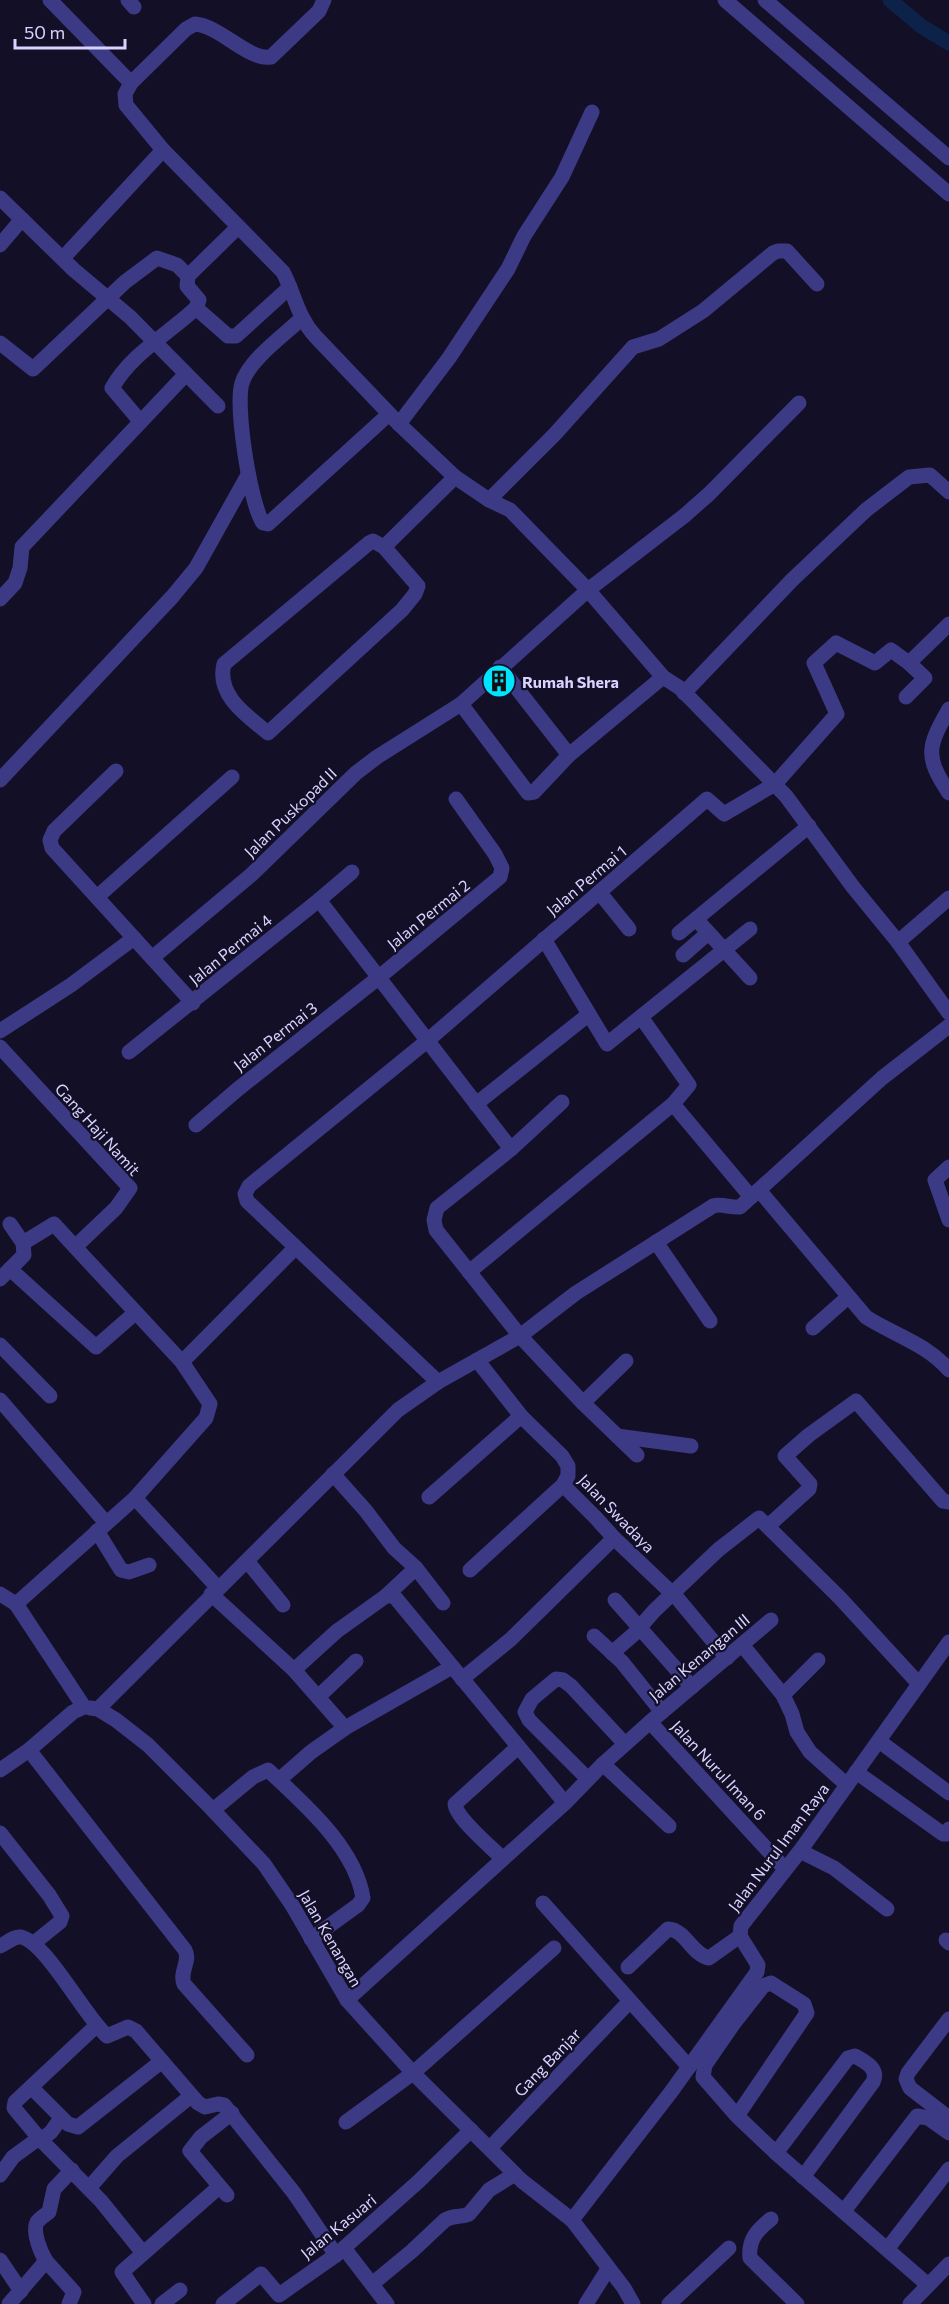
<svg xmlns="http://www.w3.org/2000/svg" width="949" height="2304" font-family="Commissioner,sans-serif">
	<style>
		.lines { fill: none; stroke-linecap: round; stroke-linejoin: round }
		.canal { stroke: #0c2248; stroke-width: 15 }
		.minor { stroke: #3d3a85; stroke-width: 15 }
		.labels { text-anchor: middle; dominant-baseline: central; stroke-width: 4.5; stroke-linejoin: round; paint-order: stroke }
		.poi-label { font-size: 16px; font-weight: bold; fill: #d9d4ff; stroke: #130f26; text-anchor: start }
		.street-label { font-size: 16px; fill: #d9d4ff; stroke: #130f26 }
	</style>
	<rect width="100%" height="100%" fill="#130f26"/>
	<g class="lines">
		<!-- canal -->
		<polyline class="canal" points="890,0 921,26 949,43"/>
		<!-- minor -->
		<g class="minor">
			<path d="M50 0 131 83 125 94 126 105 163 150 283 272C295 295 297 316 315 336L399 424 455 477 489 500 510 510 588 590 663 677 680 688 786 796 853 887 898 942 949 1013"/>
			<polyline points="128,0 134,7"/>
			<polyline points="725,0 949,194"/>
			<polyline points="765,0 949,158"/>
			<path d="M131 83 186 29 195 24C220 26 249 61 271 57L319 11 324 0"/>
			<polyline points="0,198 74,270 130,317 218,406"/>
			<polyline points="238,227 188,276 187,286 199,300 196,308 228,336 236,336 290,287"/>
			<polyline points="0,245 22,219"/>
			<polyline points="63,258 163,150"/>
			<path d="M301 319C284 335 249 360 242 383 235 406 250 503 263 523L268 524 389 414"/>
			<polyline points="0,343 33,369 125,282 157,258 177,265 188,276"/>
			<path d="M140 421 112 388C131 354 168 334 196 308"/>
			<polyline points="399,424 449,358 508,269 524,236 562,177 592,112"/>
			<polyline points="489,500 555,434 633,347 659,339 703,311 773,253 778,251 787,251 817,284"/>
			<path d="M384 547 373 541 369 543 224 664C216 695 246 715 268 733L402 610 415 594 418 586 384 547 455 477"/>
			<polyline points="0,599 15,583 20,568 22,547 186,374"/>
			<polyline points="500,667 569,755"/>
			<polyline points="684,693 792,580 866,510 909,477 930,475 949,492"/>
			<polyline points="906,697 925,678 909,663"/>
			<polyline points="461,704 528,793 534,792 569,755 663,677"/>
			<path d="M949 709C928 746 924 756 949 793"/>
			<polyline points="116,771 54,831 50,840 52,848 193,1003"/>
			<polyline points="0,780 172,597 196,568 248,475"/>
			<polyline points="600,893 629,929"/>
			<polyline points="97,897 232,777"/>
			<polyline points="319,900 511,1149"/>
			<polyline points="679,933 696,919"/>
			<polyline points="544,939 607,1044 750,929"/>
			<polyline points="898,942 949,898"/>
			<polyline points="683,955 708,933"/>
			<polyline points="152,958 251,875 356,773 377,757 461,704 588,590 684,516 709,494 799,403"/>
			<polyline points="750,978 696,919 809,826"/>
			<polyline points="641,1017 689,1085 673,1104 751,1197"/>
			<polyline points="0,1031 71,985 134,938"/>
			<polyline points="0,1047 130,1188 116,1208 75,1247 182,1362 210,1404 206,1418 135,1498 16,1604 84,1707"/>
			<polyline points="129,1052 319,900 352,872"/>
			<polyline points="562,1102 511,1149 437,1208 434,1220 436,1230 520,1336 583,1403 637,1455"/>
			<polyline points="476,1104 588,1015"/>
			<polyline points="196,1125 238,1089 378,978 500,877 502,868 495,854 456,799"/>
			<polyline points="949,1167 935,1180 949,1220"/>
			<path d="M759 1190 866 1317C894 1335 927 1344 949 1370"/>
			<polyline points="656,1242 710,1321"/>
			<polyline points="23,1243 54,1224 75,1247"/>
			<polyline points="10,1269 96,1347 135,1313"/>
			<polyline points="469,1272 673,1104"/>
			<polyline points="0,1279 24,1255 23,1243 10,1224"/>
			<polyline points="813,1328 848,1297"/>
			<polyline points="0,1345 50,1396"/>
			<polyline points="182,1362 295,1248"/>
			<polyline points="438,1382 247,1201 245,1194 249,1186 427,1041 707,799 724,814 775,784 837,714 814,663 836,643 875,663 891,650 909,663 949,624"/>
			<polyline points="0,1400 106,1523"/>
			<polyline points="583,1403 626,1361"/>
			<polyline points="617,1436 691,1446"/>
			<polyline points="333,1474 366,1511 394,1548 416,1568 443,1603"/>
			<polyline points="563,1485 596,1518 614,1538 678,1599 727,1658"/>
			<polyline points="429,1497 521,1416"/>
			<polyline points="135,1498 218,1588"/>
			<polyline points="768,1526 809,1489 810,1484 785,1456 809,1435 856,1401 943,1501 949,1502"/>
			<polyline points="97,1531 121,1570 129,1572 149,1565"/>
			<polyline points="247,1561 283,1605"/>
			<polyline points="470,1570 563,1485 568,1476 568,1466 562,1456 521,1416 477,1360"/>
			<polyline points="0,1594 16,1604"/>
			<polyline points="211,1594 294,1670 345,1728 452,1667"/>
			<polyline points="386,1596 416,1568"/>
			<polyline points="615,1600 692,1687"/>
			<polyline points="594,1636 622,1662 662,1712"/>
			<polyline points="743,1646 783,1695 792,1714 797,1732 810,1752 847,1785"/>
			<polyline points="612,1653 634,1634 654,1611 718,1550 759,1518 840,1598 919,1684"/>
			<polyline points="294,1670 337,1631 386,1596 394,1596 565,1803"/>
			<polyline points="462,1679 511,1639 614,1538"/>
			<polyline points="783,1695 818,1660"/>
			<polyline points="318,1697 356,1661"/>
			<polyline points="90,1708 98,1709 116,1720 148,1745 210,1807 264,1864 292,1905 347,2000 413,2073 522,2181 572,2220 624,2288 633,2304"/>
			<path d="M98 1709 398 1410 438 1382 520 1336 576 1293 713 1206C720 1203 731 1208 740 1207L882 1078 949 1026"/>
			<polyline points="650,1722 785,1869"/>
			<polyline points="879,1741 949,1793"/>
			<path d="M29 1750 185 1950C191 1962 179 1971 184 1984L247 2055"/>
			<polyline points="603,1764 669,1826"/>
			<polyline points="0,1770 29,1750 73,1712 84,1707"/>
			<polyline points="856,1772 943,1834 946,1834 949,1829"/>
			<polyline points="588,1779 529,1720 525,1712 532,1699 556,1679 563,1680 571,1686 625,1744"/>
			<polyline points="279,1780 311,1752 345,1728"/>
			<path d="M213 1810 253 1777 268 1770C304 1804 355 1847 363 1898L358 1905 311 1939"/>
			<polyline points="0,1833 49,1895 62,1916 60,1922 34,1943"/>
			<polyline points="800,1851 834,1868 887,1909"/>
			<path d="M502 1858C491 1847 456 1818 455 1804L518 1747"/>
			<polyline points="543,1903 689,2067"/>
			<polyline points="946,1940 949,1943"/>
			<path d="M0 1946C8 1943 13 1936 21 1937 46 1942 85 2017 107 2036L128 2027 136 2031 198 2103 205 2107 218 2104 224 2105 294 2193 336 2255"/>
			<path d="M628 1967 668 1929C685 1929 692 1955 709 1958L740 1936"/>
			<polyline points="347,2000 565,1803 603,1764 650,1722 771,1620"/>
			<polyline points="949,2019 908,2073 906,2079 910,2088 949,2118"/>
			<polyline points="96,2026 15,2102 14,2108 39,2138 101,2201 143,2253"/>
			<polyline points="31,2087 68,2124 78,2127 162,2061"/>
			<polyline points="737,2116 807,2013 804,2004 771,1983 763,1986 734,2023 705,2065 703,2077 737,2116 776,2153 928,2285"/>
			<polyline points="346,2122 413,2073 554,1948"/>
			<polyline points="41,2140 51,2132 61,2118"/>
			<polyline points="490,2148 630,2001"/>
			<path d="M776 2153 848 2058 855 2056C866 2062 879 2069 873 2082L803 2177"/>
			<polyline points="0,2175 13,2157 39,2138"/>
			<polyline points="89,2188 117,2156 191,2096"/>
			<polyline points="227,2195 190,2151 201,2137 232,2113"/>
			<polyline points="844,2211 917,2116 928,2118 949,2133"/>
			<path d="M771 2219C757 2230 748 2240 750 2258L797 2304"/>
			<polyline points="572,2220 671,2092 757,1972 758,1965 740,1936 741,1926 800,1851 949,1642"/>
			<polyline points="344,2248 387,2304"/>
			<polyline points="888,2248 949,2169"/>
			<polyline points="0,2260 21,2291"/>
			<path d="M46 2261C41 2253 32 2232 37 2222 40 2218 45 2215 49 2212L54 2189 72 2170"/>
			<path d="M372 2284 412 2251 445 2220C455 2214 461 2218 469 2214L489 2190 515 2174"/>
			<polyline points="9,2304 46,2261 74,2292 69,2304"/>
			<polyline points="144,2304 122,2272 219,2187"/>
			<polyline points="162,2304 180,2290"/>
			<polyline points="223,2304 261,2274 279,2295 336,2255 419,2181 471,2130"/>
			<polyline points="586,2304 608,2269"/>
			<polyline points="669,2304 729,2248"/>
			<polyline points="910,2304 949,2264"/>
		</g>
	</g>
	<!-- icons -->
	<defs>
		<g id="building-disc" transform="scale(1.725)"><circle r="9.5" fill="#00e5ff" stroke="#130f26"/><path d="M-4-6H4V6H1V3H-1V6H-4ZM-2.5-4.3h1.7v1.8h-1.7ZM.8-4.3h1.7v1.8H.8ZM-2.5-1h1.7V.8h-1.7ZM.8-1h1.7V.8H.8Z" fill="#111"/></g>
	</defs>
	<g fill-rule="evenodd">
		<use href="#building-disc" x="499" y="681"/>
	</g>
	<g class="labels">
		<!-- poi labels -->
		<g class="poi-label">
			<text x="522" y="681">Rumah Shera</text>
		</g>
		<!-- street labels -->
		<g class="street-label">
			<text transform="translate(290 812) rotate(-44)">Jalan Puskopad II</text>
			<text transform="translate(586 880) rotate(-40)">Jalan Permai 1</text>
			<text transform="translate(428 914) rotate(-39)">Jalan Permai 2</text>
			<text transform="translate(230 949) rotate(-39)">Jalan Permai 4</text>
			<text transform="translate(275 1036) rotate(-38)">Jalan Permai 3</text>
			<text transform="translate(98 1129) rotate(48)">Gang Haji Namit</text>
			<text transform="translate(617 1513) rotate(46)">Jalan Swadaya</text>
			<text transform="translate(699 1657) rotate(-40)">Jalan Kenangan III</text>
			<text transform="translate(719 1770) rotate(47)">Jalan Nurul Iman 6</text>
			<text transform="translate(778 1847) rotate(-53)">Jalan Nurul Iman Raya</text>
			<text transform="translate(331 1938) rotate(60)">Jalan Kenangan</text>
			<text transform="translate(547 2062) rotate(-46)">Gang Banjar</text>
			<text transform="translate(338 2226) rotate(-39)">Jalan Kasuari</text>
		</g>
	</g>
	<!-- scale -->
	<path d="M15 39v9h110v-9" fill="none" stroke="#d9d4ff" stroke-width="3"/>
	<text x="24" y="39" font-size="18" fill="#d9d4ff" stroke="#130f26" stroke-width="4.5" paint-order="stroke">50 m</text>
</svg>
